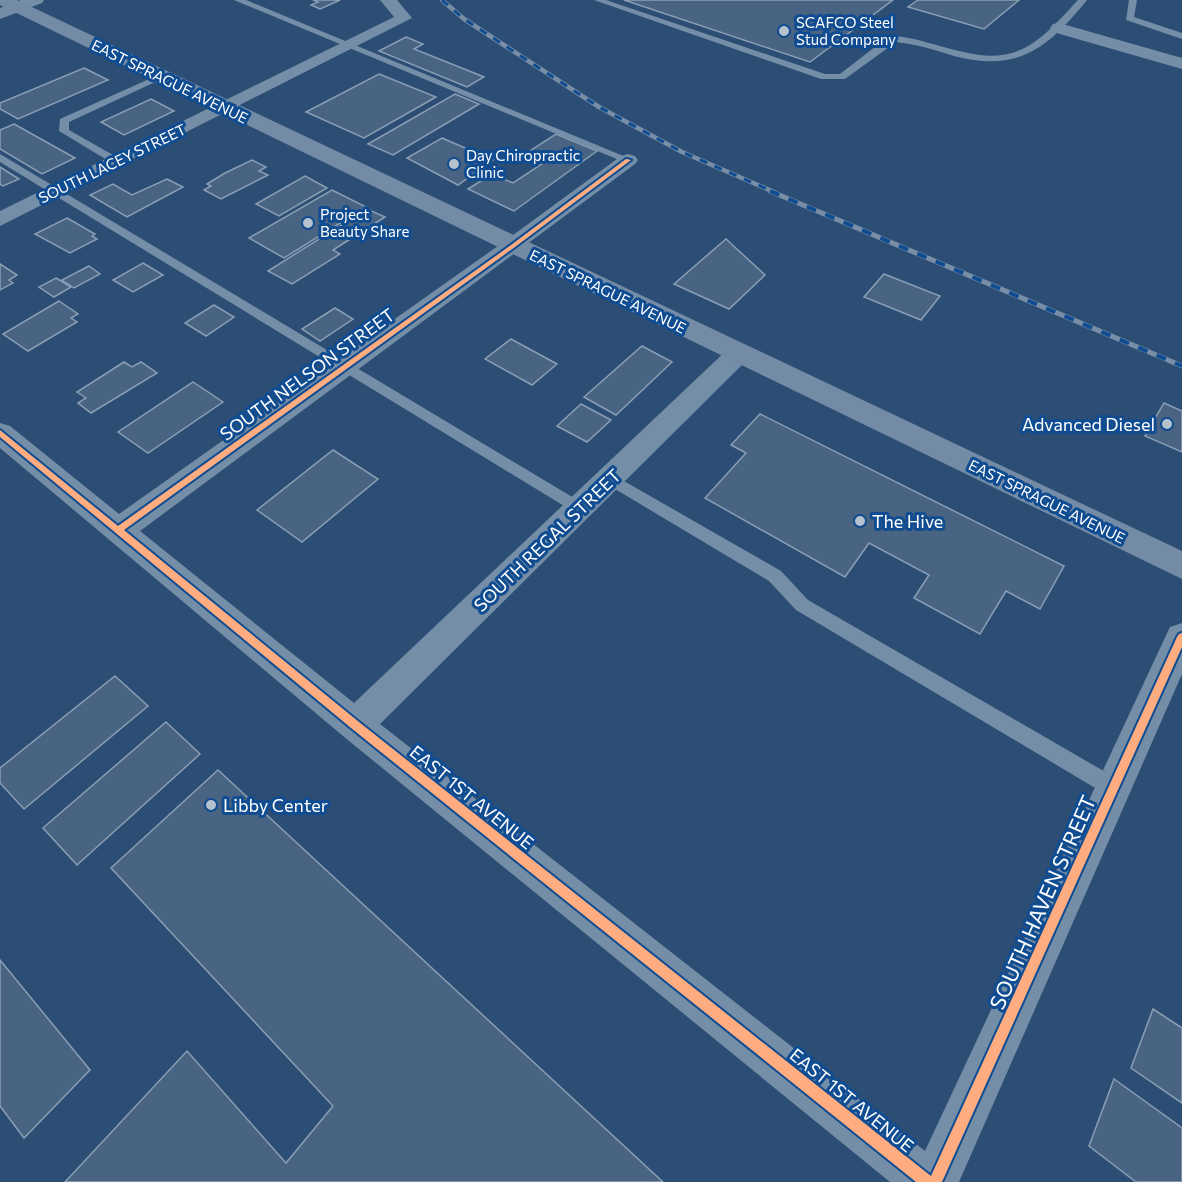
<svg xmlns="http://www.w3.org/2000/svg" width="1182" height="1182" font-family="Commissioner,sans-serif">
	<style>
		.building { fill: #486482; stroke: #8a9eb5; stroke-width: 1.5 }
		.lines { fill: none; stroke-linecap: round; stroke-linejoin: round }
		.lane { fill: #758ea7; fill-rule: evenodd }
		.street { fill: #758ea7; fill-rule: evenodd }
		.primary { fill: #748ba6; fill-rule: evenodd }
		.rail-far1-casing { stroke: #788ea7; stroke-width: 4.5 }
		.rail-casing { stroke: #788ea7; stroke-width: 5 }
		.rail-far1 { stroke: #104c91; stroke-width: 3; stroke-dasharray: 8; stroke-linecap: butt }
		.rail { stroke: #104c91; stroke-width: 4; stroke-dasharray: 10; stroke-linecap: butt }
		.cycleway-casing { stroke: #104c91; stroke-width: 4 }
		.cycleway { fill: #ffac80; fill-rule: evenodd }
		.poi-dot { fill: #b6c1ce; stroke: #104c91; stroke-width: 2 }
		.labels { text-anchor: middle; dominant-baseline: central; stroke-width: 6; stroke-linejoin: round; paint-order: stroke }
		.far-poi-label { font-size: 15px; fill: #fff; stroke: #104c91; text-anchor: start }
		.far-street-label { font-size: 15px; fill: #fff; stroke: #104c91 }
		.street-label { font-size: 18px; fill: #fff; stroke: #104c91 }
		.poi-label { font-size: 18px; fill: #fff; stroke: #104c91; text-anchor: start }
		.near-street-label { font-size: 21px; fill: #fff; stroke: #104c91 }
	</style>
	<rect width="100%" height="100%" fill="#2d4e74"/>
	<!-- building -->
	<g class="building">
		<polygon points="313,0 340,0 320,9 311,5 318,2"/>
		<polygon points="624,0 893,0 810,62"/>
		<polygon points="918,0 1019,0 984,29 908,7"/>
		<polygon points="406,37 423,44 414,49 484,77 467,87 379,51"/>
		<polygon points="84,68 108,80 18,119 0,109 0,103"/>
		<polygon points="379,74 436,97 364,138 306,112"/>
		<polygon points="455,94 479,104 393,155 368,144"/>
		<polygon points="151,99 174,111 124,135 101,122"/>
		<polygon points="14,124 75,158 42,174 0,149 0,130"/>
		<polygon points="556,134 597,151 514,211 468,189 492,174 513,183 548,160 528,152"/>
		<polygon points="442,138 493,160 458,185 407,158"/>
		<polygon points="252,160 266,167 259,171 268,175 221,199 204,190 211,186 207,184 225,173"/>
		<polygon points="0,167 19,179 3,186 0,184"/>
		<polygon points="305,176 327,188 279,216 256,204"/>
		<polygon points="167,179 183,187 127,217 90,195 113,184 132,195"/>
		<polygon points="332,190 366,207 284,258 249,238"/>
		<polygon points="367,209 385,217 333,250 340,254 292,284 268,271"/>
		<polygon points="67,218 95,234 92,236 97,239 70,253 35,234"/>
		<polygon points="726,239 765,275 729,309 674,284"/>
		<polygon points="143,263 163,275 133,292 113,280"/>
		<polygon points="0,264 17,275 9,280 13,283 0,290"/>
		<polygon points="89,266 100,274 74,288 62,280"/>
		<polygon points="884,274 940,296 921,320 864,297"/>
		<polygon points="56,278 71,287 54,297 39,287"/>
		<polygon points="59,301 78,314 71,318 77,322 28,351 3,334"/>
		<polygon points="214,305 234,317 206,336 185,323"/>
		<polygon points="335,308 353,319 320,341 302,329"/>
		<polygon points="511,339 557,364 532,385 485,359"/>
		<polygon points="642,346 672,362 616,415 584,397"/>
		<polygon points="124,362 132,367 141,362 157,373 91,413 78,403 86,398 77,392"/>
		<polygon points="193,382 223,402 148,453 118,432"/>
		<polygon points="1164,403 1182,411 1182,452 1145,436"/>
		<polygon points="581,404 611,420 587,442 557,426"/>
		<polygon points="760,414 1064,566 1040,609 1006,591 980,634 914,598 929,575 869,543 845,577 705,498 746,453 731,445"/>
		<polygon points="333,450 378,479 302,542 257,510"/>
		<polygon points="115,676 148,706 24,809 0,783 0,768"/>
		<polygon points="166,722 200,754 77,865 43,828"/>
		<polygon points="218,770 663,1182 65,1182 187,1051 286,1163 333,1106 111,868"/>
		<polygon points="0,960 90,1070 24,1138 0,1106"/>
		<polygon points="1153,1009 1182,1028 1182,1103 1131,1068"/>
		<polygon points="1114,1079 1182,1128 1182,1182 1136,1182 1089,1146"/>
	</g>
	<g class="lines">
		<!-- lane -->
		<g class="lane">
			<polygon points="234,0 246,0 633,160 624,162"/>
			<path d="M594 0H606L825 74H840L884 40 895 36C917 38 937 46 959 51 1019 67 1040 41 1078 0H1087C1048 48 1018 73 954 56 935 50 916 44 896 42L845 79H821Z"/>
			<polygon points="1129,0 1137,0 1134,17 1182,33 1182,39 1126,20"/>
			<polygon points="158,75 166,77 69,122 69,130 120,159 120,163 112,163 59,131 60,119"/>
			<polygon points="0,154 584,504 587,508 584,512 574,512 0,162"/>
			<polygon points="610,473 781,571 808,600 1121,781 1124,788 1121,795 1114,797 1107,795 796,610 769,581 605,483 602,479 605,475"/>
		</g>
		<!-- street -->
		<g class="street">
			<polygon points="21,0 44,0 42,3 0,19 0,8"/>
			<polygon points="380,0 397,0 412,18 0,226 0,211 394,17"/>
			<polygon points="1059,23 1182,58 1182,69 1053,32 1050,28 1053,24"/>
			<polygon points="628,154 635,156 638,160 635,164 140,531 354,703 729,348 738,345 747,348 751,354 747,360 380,724 925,1151 1170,627 1182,623 1182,674 959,1182 890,1182 343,736 0,448 0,423 10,426 119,514 505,241 621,156"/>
		</g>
		<!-- primary -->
		<polygon class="primary" points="0,0 17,0 1182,551 1182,579 0,5"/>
		<!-- rail-far1 casing -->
		<g class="rail-far1-casing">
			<polyline id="rail-far1" points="442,0 464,19 599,107 682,152 774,192"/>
		</g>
		<!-- rail casing -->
		<g class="rail-casing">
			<polyline id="rail" points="770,191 1182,366"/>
		</g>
		<!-- rail-far1 -->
		<use href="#rail-far1" class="rail-far1"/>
		<!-- rail -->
		<use href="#rail" class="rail"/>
		<!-- cycleway casing -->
		<g class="cycleway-casing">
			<polygon id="cycleway" points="626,159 631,160 515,247 124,530 359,722 931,1176 1177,637 1179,634 1182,633 1182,647 942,1182 916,1182 351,728 0,437 0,430 118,526 511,245"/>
		</g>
		<!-- cycleway -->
		<use href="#cycleway" class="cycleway"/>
	</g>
	<!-- markers -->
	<g class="poi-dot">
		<circle cx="784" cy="31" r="6"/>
		<circle cx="454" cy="164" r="6"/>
		<circle cx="308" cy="223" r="6"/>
		<circle cx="1167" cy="424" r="6"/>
		<circle cx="860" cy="521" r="6"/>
		<circle cx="211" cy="805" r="6"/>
	</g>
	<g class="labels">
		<!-- far-poi labels -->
		<g class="far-poi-label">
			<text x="796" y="22">SCAFCO Steel<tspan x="796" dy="17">Stud Company</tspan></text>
			<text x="466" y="155">Day Chiropractic<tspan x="466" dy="17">Clinic</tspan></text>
			<text x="320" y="214">Project<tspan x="320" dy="17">Beauty Share</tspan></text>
		</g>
		<!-- far-street labels -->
		<g class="far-street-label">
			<text transform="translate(170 81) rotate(26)">EAST SPRAGUE AVENUE</text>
			<text transform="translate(112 163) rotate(-26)">SOUTH LACEY STREET</text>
			<text transform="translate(608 291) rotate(26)">EAST SPRAGUE AVENUE</text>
			<text transform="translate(1047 501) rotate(26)">EAST SPRAGUE AVENUE</text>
		</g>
		<!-- street labels -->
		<g class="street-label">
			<text transform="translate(307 374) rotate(-36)">SOUTH NELSON STREET</text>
			<text transform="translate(547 540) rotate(-44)">SOUTH REGAL STREET</text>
			<text transform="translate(472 797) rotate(39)">EAST 1ST AVENUE</text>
			<text transform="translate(852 1100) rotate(39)">EAST 1ST AVENUE</text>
		</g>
		<!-- poi labels -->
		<g class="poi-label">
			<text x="1155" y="424" text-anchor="end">Advanced Diesel</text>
			<text x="872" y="521">The Hive</text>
			<text x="223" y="805">Libby Center</text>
		</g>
		<!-- near-street labels -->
		<g class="near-street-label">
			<text transform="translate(1042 902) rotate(-66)">SOUTH HAVEN STREET</text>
		</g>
	</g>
</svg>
